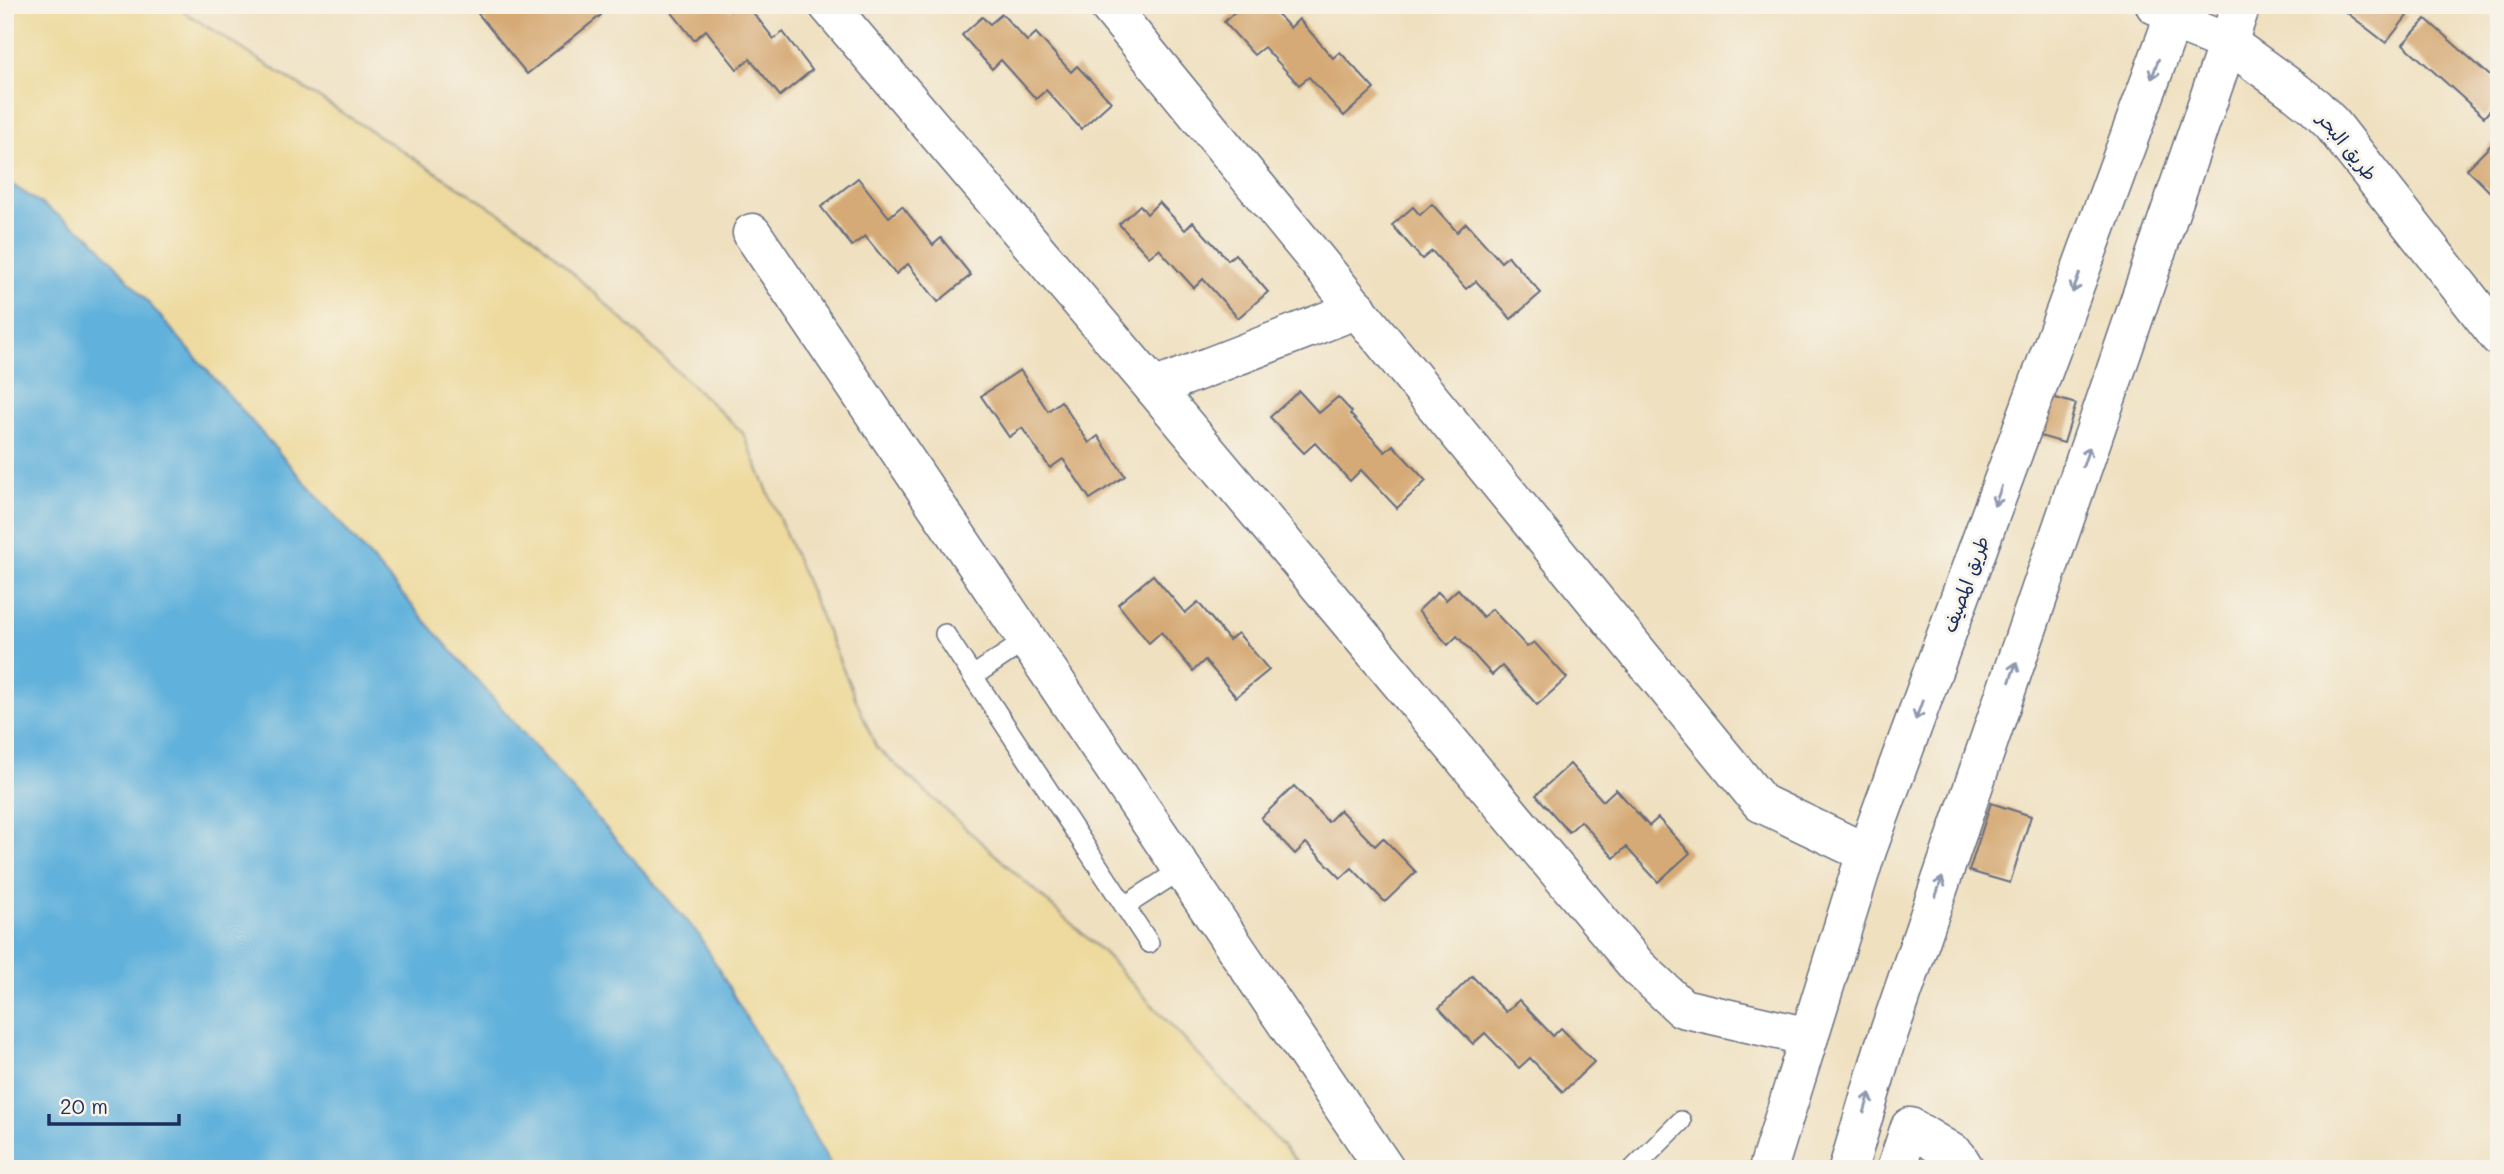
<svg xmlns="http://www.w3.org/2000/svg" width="2504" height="1174" font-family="Mali,'Playpen Sans Arabic',sans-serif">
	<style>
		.sand { fill: #eeda9e; stroke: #84847e; stroke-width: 2 }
		.water { fill: #61b1dc; stroke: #3e709d; stroke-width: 2 }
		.building { fill: #d6aa76 }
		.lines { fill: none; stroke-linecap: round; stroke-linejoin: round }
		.service-casing { stroke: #656d80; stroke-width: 22 }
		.minor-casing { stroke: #656d80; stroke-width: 41 }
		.tertiary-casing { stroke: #656d80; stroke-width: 41 }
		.primary-casing { stroke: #656d80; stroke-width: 41 }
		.service { stroke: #fff; stroke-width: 19 }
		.minor { stroke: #fff; stroke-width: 38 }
		.tertiary { stroke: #fff; stroke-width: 38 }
		.primary { stroke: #fff; stroke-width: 38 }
		.oneway { stroke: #8d97ae }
		.labels { text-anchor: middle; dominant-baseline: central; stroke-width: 6; stroke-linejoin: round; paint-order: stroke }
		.street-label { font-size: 19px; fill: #1b2f5e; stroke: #f7f3e8 }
	</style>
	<rect width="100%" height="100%" fill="#f7f3e8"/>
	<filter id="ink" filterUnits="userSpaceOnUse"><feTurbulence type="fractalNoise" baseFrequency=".0143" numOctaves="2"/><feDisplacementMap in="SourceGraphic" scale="14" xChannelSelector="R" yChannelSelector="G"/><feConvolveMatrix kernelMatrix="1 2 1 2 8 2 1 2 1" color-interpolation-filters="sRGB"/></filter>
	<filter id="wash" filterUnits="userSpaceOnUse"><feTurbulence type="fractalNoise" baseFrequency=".00686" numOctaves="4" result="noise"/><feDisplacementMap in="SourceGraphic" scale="28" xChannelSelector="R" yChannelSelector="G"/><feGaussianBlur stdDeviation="1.57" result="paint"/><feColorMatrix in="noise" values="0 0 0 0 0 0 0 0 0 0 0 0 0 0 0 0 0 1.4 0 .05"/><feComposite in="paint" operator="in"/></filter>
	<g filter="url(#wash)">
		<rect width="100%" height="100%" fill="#efe0c0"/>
		<!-- sand -->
		<polygon class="sand" points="5,5 173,5 528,231 743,433 876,747 1105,954 1304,1169 833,1169 699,935 91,237 5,180"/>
		<!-- water -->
		<polygon class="water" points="5,180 91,237 699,935 833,1169 5,1169"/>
		<g id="blocks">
			<!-- building -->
			<g class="building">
				<polygon points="471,5 593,5 601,15 527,74"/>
				<polygon points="666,5 726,5 730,11 737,5 747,5 774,39 783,32 812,70 780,96 750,59 737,69 706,30 694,40"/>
				<polygon points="1242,5 1246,5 1252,12 1259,5 1270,5 1290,28 1299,19 1333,58 1340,52 1374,89 1344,116 1309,77 1299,85 1264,47 1254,55 1224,22"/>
				<polygon points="2337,5 2393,5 2407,16 2386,43"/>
				<polygon points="1002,14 1027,41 1036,33 1071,72 1077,66 1111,102 1081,129 1046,90 1036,99 1001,60 992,69 962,35 982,17 990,24"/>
				<polygon points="2426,19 2499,84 2499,100 2484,117 2403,44"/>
				<polygon points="2499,137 2499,183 2490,192 2467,169"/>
				<polygon points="858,178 889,217 902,206 933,245 941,238 971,275 938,302 908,264 896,274 865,236 852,246 821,207"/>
				<polygon points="1159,202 1185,230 1193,222 1228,260 1235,254 1268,292 1238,318 1203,279 1194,288 1159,249 1149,257 1119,224 1140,205 1147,214"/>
				<polygon points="1432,204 1457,232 1466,223 1501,262 1508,256 1541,293 1511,319 1476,281 1466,289 1432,251 1422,259 1392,225 1413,207 1420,215"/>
				<polygon points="1020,370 1048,411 1061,401 1089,443 1098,436 1125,476 1090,499 1063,459 1050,468 1022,428 1009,437 981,396"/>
				<polygon points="1299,391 1319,413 1338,397 1352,412 1350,414 1385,452 1393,445 1426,481 1397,508 1361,470 1350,481 1315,443 1304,453 1270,417"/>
				<polygon points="2032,391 2076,404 2064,443 2020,430"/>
				<polygon points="1153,575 1185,613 1198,602 1229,640 1238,633 1269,670 1236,697 1205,660 1193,671 1161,632 1149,643 1118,604"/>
				<polygon points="1458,589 1483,617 1492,609 1527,647 1534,642 1567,678 1537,705 1502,666 1492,675 1457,636 1448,645 1418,611 1438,592 1446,600"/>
				<polygon points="1570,764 1603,801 1616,789 1649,826 1658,818 1690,853 1658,882 1626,847 1614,858 1581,821 1569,832 1536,795"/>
				<polygon points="1294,786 1328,822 1340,810 1375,846 1383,838 1416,872 1385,902 1352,868 1341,878 1306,843 1295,854 1261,818"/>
				<polygon points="1991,803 2031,816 2010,883 1969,871"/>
				<polygon points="1472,976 1506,1012 1519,1000 1553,1036 1561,1028 1594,1062 1563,1092 1530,1058 1519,1068 1485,1033 1473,1044 1439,1008"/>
			</g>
		</g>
	</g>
	<g filter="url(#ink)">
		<use href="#blocks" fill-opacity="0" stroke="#656d80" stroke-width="2"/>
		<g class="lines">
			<!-- service casing -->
			<g class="service-casing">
				<g id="service">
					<polyline points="945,634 1149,943"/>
					<polyline points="973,676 1027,640"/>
					<polyline points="1125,906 1182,869"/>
					<polyline points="1633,1169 1681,1121"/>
				</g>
			</g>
			<!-- minor casing -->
			<g class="minor-casing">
				<g id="minor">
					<polyline points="828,5 1154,388 1638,967 1682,1008 1809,1037"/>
					<polyline points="1108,5 1761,803 1866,853"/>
					<polyline points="752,233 1385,1169"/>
					<polyline points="1154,388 1358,309"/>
					<polyline points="1896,1169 1910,1127 1957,1156 1965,1169"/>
				</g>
			</g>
			<!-- tertiary casing -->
			<g class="tertiary-casing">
				<polyline id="tertiary" points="2155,5 2176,13 2188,27 2228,43 2296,92 2315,107 2332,124 2499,337"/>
			</g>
			<!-- primary casing -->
			<g class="primary-casing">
				<g id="primary">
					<polyline points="1768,1169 1866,853 2178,5"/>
					<polyline points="1848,1169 1883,1050 2241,5"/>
				</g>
			</g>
			<!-- service -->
			<use href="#service" class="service"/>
			<!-- minor -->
			<use href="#minor" class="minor"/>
			<!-- tertiary -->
			<use href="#tertiary" class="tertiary"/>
			<!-- primary -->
			<use href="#primary" class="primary"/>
		</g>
		<!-- one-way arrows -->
		<defs><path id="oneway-shaft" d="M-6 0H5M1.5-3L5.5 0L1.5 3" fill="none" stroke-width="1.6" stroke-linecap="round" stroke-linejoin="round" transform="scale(1.75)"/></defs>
		<g class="oneway">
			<use href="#oneway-shaft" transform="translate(2155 69) rotate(110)"/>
			<use href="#oneway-shaft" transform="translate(2076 283) rotate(110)"/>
			<use href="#oneway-shaft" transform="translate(2086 457) rotate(-71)"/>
			<use href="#oneway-shaft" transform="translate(1998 496) rotate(110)"/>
			<use href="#oneway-shaft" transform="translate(2013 672) rotate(-71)"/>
			<use href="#oneway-shaft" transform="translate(1919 710) rotate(110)"/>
			<use href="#oneway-shaft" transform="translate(1939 887) rotate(-71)"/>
			<use href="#oneway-shaft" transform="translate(1867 1103) rotate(-74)"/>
		</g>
	</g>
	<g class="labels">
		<!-- street labels -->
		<g class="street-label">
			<text transform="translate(2348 146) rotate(51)">طريق البحر</text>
			<text transform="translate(1965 584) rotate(-70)">طريق المصيف</text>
		</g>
	</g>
	<!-- margin -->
	<rect width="2504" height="1174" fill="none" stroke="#f7f3e8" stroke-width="28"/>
	<!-- scale -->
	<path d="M49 1114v10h130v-10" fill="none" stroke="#1b2f5e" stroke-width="3.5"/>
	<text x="60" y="1114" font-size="21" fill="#1b2f5e" stroke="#f7f3e8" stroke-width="5" paint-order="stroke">20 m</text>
</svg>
